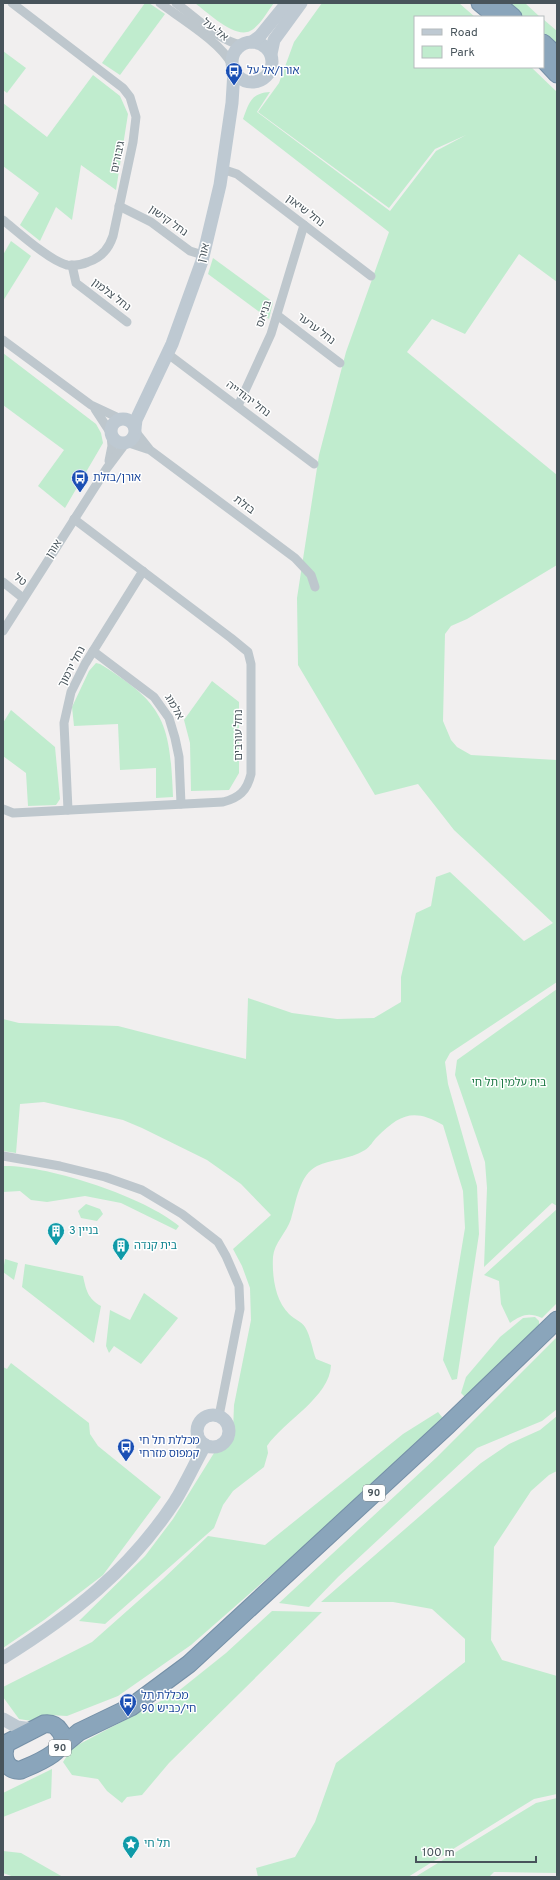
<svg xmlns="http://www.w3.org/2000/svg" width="560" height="1880" font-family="Overpass,'Noto Sans Hebrew',sans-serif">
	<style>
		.green { fill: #c0ecce }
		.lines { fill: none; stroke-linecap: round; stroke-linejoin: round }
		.highway-casing { stroke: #7590a7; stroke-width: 19 }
		.street { stroke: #bec7cd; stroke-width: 9 }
		.secondary { stroke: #bec9d2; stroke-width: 13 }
		.highway { stroke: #8aa5bb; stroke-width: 17 }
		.labels { text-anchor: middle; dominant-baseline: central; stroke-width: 3; stroke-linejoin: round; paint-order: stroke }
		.shield { fill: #fff; stroke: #7f878c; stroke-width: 1 }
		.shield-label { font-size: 10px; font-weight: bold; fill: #48545b }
		.street-label { font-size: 11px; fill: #48545b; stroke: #fff }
		.transit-label { font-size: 11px; fill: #164399; stroke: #fff; text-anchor: start }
		.park-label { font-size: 11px; fill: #1d7945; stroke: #fff }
		.culture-label { font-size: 11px; fill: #0d838f; stroke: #fff; text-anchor: start }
	</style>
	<rect width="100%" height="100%" fill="#f1efef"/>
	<!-- green -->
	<g class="green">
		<polygon points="145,3 149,3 165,14 120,75 102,63"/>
		<path d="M195 3H274C267 12 260 26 250 31 235 39 207 12 195 3Z"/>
		<path d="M322 3H459L475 17H415V67H531L557 92V282L519 254 465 334 432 319 407 352 557 475V565L467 619 451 626 445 634 443 721 451 740 457 747 471 755 557 760V982L450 1053 445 1062 448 1084 477 1186 479 1234 457 1379 452 1380 443 1360 465 1228 463 1191 443 1125C414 1108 400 1114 377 1137 373 1141 370 1147 365 1150 349 1160 331 1159 317 1166 299 1175 296 1203 291 1219 287 1232 274 1243 273 1257 272 1276 275 1300 289 1314 294 1319 302 1322 305 1327 311 1337 312 1349 316 1359L331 1365C330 1397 284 1421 267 1446L268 1453 264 1467 233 1491 223 1505 214 1528 105 1624 79 1621 145 1556 173 1519 214 1453 233 1431 234 1405 251 1320 250 1288 242 1266 233 1249 271 1215 241 1184 207 1160 142 1128 123 1120 44 1102 20 1104 16 1153 3 1151V1019L19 1023 118 1026 246 1059 248 998 292 1013 337 1019 374 1018 401 1002V977L416 913 431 906 436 877 450 872 524 941 553 923 454 830 418 784 375 795 298 665 297 598 319 455 346 352 389 232 243 119C249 103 251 93 270 92L257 112 390 211 436 151 466 135 435 149 389 208 258 112 279 83 294 42Z"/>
		<polygon points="503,3 525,3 540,17 518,17"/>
		<polygon points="543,19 557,31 557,50 543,38"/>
		<polygon points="3,51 26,68 7,93 3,90"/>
		<polygon points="93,75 120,96 128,114 116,190 81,165 72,220 56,207 40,241 20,225 39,193 3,166 3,103 47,137"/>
		<polygon points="11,241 31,256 3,301 3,255"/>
		<polygon points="213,258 273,302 269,319 208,274"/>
		<polygon points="3,353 96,424 101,433 103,443 65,508 38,486 64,450 3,405"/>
		<path d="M96 663 100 664C165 704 170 723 173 797L156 798V768L120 770 118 724 74 726 72 707 89 671Z"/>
		<polygon points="212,681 239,702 239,773 229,790 191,791 190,743 184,720"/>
		<polygon points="11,710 55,747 60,799 56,805 28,806 26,773 3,756 3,723"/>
		<polygon points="557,989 557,1206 552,1203 484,1267 487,1188 485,1162 455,1075 457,1060"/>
		<path d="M3 1166C48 1165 145 1197 179 1226L176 1230 121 1203 85 1196 47 1202 31 1200 20 1191 3 1192Z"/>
		<polygon points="86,1204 100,1209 103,1214 97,1221 81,1218 78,1211"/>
		<path d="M557 1209V1303L542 1318C528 1312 522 1315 510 1323L501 1304 499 1281 484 1275Z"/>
		<polygon points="5,1259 18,1263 14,1280 3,1272"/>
		<path d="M25 1264 83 1276C86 1290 88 1299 101 1306L94 1343 22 1287Z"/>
		<polygon points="144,1293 178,1318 141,1364 114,1346 109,1353 106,1346 110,1310 130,1320"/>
		<polygon points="535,1317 539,1321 539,1327 467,1399 461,1393 466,1377 500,1337 523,1318"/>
		<polygon points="557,1337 557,1409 542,1421 477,1448 338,1577 309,1607 279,1603 437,1457"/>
		<polygon points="11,1363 89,1423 90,1434 98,1446 161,1497 103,1575 44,1620 3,1648 3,1367 7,1369"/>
		<polygon points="438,1412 446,1422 354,1506 264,1581 191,1645 118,1696 67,1716 49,1715 32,1721 19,1719 3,1697 3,1687 92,1642 163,1579 208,1536 265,1545 403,1434"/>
		<polygon points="557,1416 557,1471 549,1475 531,1491 494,1547 491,1640 502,1660 557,1676 557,1794 534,1799 408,1877 258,1877 256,1868 295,1857 315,1822 336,1763 465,1662 465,1639 432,1609 393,1602 321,1602 481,1463 509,1444 540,1430"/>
		<polygon points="272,1611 322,1612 169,1763 142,1795 127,1797 122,1803 107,1791 98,1779 72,1775 63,1762 72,1748 176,1693 226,1653"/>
		<polygon points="52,1769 51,1798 3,1817 3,1793"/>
		<polygon points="557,1798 557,1873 494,1872 489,1877 415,1877 536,1803"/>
		<polygon points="3,1851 21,1853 63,1877 14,1877 3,1873"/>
	</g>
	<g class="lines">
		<!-- highway casing -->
		<g class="highway-casing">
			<g id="highway">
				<polyline points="480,3 497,17"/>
				<polyline points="496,3 513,17"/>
				<polyline points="543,43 557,56"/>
				<polyline points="543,59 557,74"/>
				<path d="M44 1724C52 1723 56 1725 60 1731 74 1749 35 1764 21 1770 5 1772 1 1754 7 1743Z"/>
				<polyline points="62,1746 79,1732 131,1707 189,1664 447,1426 557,1320"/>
			</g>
		</g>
		<!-- street -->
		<g class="street">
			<path d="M160 3C180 18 222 43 232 65"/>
			<path d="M176 3C194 16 220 42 242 45"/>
			<polyline points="222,169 237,174 371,276"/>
			<polyline points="119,206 151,222 190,251 203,255"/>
			<path d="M3 220C18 232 50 261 67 265 74 266 81 265 88 262 101 258 109 248 113 236L133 142 136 117 130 97 123 88 12 3"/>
			<polyline points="72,265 76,283 127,322"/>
			<polyline points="277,315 340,363"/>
			<polyline points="3,340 91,405 121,419"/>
			<polyline points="168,354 314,464"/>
			<polyline points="238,406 271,334 304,225"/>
			<polyline points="95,409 110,432"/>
			<polyline points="135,431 150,450 295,558 311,575 315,587"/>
			<polyline points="129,443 147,449"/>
			<polyline points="109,461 112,446 111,435"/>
			<polyline points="3,582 23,598"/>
			<polyline points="3,631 107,468 125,444"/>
			<polyline points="93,651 154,697 169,718 175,738 179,757 181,804"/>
			<path d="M3 809 13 813 223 802C239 798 247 791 251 774V664L248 652 231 638 74 519"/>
			<polyline points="68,810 64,723 71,692 85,664 143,571"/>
			<polyline points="3,1156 60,1166 105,1177 142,1190 182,1214 218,1242 226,1256 239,1286 240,1309 219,1416"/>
		</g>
		<!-- secondary -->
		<g class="secondary">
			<circle cx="252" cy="62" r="20"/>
			<polyline points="252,42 260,36 287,3"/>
			<polyline points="271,54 274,40 301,3"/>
			<circle cx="123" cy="431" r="12"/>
			<polyline points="135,428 136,420 172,344 202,261 220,185 232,103 234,71"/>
			<circle cx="213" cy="1431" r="16"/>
			<path d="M3 1658C72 1615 129 1571 175 1501 186 1483 195 1463 205 1445"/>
			<polyline points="3,1719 17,1727 32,1729"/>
		</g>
		<!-- highway -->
		<use href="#highway" class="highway"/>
	</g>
	<!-- icons -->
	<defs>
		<g id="bus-pin" transform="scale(0.9)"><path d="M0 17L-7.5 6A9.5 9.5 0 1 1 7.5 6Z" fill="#1a4fb4" stroke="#fff"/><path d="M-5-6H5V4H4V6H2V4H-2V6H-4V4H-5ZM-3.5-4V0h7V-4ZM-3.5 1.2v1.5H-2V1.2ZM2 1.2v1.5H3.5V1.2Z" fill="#fff"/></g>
		<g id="building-pin" transform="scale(0.9)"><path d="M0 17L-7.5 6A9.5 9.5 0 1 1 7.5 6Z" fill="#0f9aa8" stroke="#fff"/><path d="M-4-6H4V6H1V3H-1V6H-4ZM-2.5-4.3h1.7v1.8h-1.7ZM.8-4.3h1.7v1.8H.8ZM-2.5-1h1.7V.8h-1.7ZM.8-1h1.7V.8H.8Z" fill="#fff"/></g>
		<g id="sight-pin" transform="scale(0.9)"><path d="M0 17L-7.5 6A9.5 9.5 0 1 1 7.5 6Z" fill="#0f9aa8" stroke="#fff"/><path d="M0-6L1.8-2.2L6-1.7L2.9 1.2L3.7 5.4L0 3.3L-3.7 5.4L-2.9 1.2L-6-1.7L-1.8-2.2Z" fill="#fff"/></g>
	</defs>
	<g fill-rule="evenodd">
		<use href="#bus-pin" x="234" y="71"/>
		<use href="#bus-pin" x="80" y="478"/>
		<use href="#building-pin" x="56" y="1231"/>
		<use href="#building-pin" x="121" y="1246"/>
		<use href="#bus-pin" x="126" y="1447"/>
		<use href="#bus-pin" x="128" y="1702"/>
		<use href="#sight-pin" x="131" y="1844"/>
	</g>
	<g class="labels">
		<!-- shield labels -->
		<g class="shield">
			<rect x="363" y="1485" width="22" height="16" rx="3"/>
			<rect x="49" y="1740" width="22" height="16" rx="3"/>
		</g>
		<g class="shield-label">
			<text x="374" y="1493">90</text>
			<text x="60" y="1748">90</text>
		</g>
		<!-- street labels -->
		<g class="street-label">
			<text transform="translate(215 30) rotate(38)">אל-על</text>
			<text transform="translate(118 157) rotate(-78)">גיבורים</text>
			<text transform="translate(305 211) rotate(37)">נחל שיאון</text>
			<text transform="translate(168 221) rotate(35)">נחל קישון</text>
			<text transform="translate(204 253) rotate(-75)">אורן</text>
			<text transform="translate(111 295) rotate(37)">נחל צלמון</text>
			<text transform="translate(264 314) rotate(-72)">בניאס</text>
			<text transform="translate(316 329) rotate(37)">נחל ערער</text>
			<text transform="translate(248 399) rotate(37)">נחל יהודייה</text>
			<text transform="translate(244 505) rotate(37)">בזלת</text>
			<text transform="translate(54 549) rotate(-57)">אורן</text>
			<text transform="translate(20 580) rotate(37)">טל</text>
			<text transform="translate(72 667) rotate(-62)">נחל ירמוך</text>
			<text transform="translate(174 707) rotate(60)">אלמוג</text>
			<text transform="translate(239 735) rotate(-90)">נחל עורבים</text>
		</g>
		<!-- transit labels -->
		<g class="transit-label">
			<text x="247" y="71">אורן/אל על</text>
			<text x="93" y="478">אורן/בזלת</text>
			<text x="139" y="1441">מכללת תל חי<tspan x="139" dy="13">קמפוס מזרחי</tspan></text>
			<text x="141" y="1696">מכללת תל<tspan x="141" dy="13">חי/כביש 90</tspan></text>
		</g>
		<!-- park labels -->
		<g class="park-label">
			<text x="509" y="1083">בית עלמין תל חי</text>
		</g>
		<!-- culture labels -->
		<g class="culture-label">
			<text x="69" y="1231">בניין 3</text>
			<text x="134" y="1246">בית קנדה</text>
			<text x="144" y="1844">תל חי</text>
		</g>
	</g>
	<!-- border -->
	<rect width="560" height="1880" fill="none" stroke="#48545b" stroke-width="8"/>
	<!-- legend -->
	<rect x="414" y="16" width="130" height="52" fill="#ffffff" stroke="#b6bbbd"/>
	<rect x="422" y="29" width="20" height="6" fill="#bec9d2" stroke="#b6bbbd"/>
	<text x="450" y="36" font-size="12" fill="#48545b">Road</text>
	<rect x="422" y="46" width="20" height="12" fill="#c0ecce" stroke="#b6bbbd"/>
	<text x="450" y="56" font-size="12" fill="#48545b">Park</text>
	<!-- scale -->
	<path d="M416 1856v6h120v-6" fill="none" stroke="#48545b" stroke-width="2"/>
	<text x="422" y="1856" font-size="12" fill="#48545b" stroke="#ffffff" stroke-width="3" paint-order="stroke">100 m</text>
</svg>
